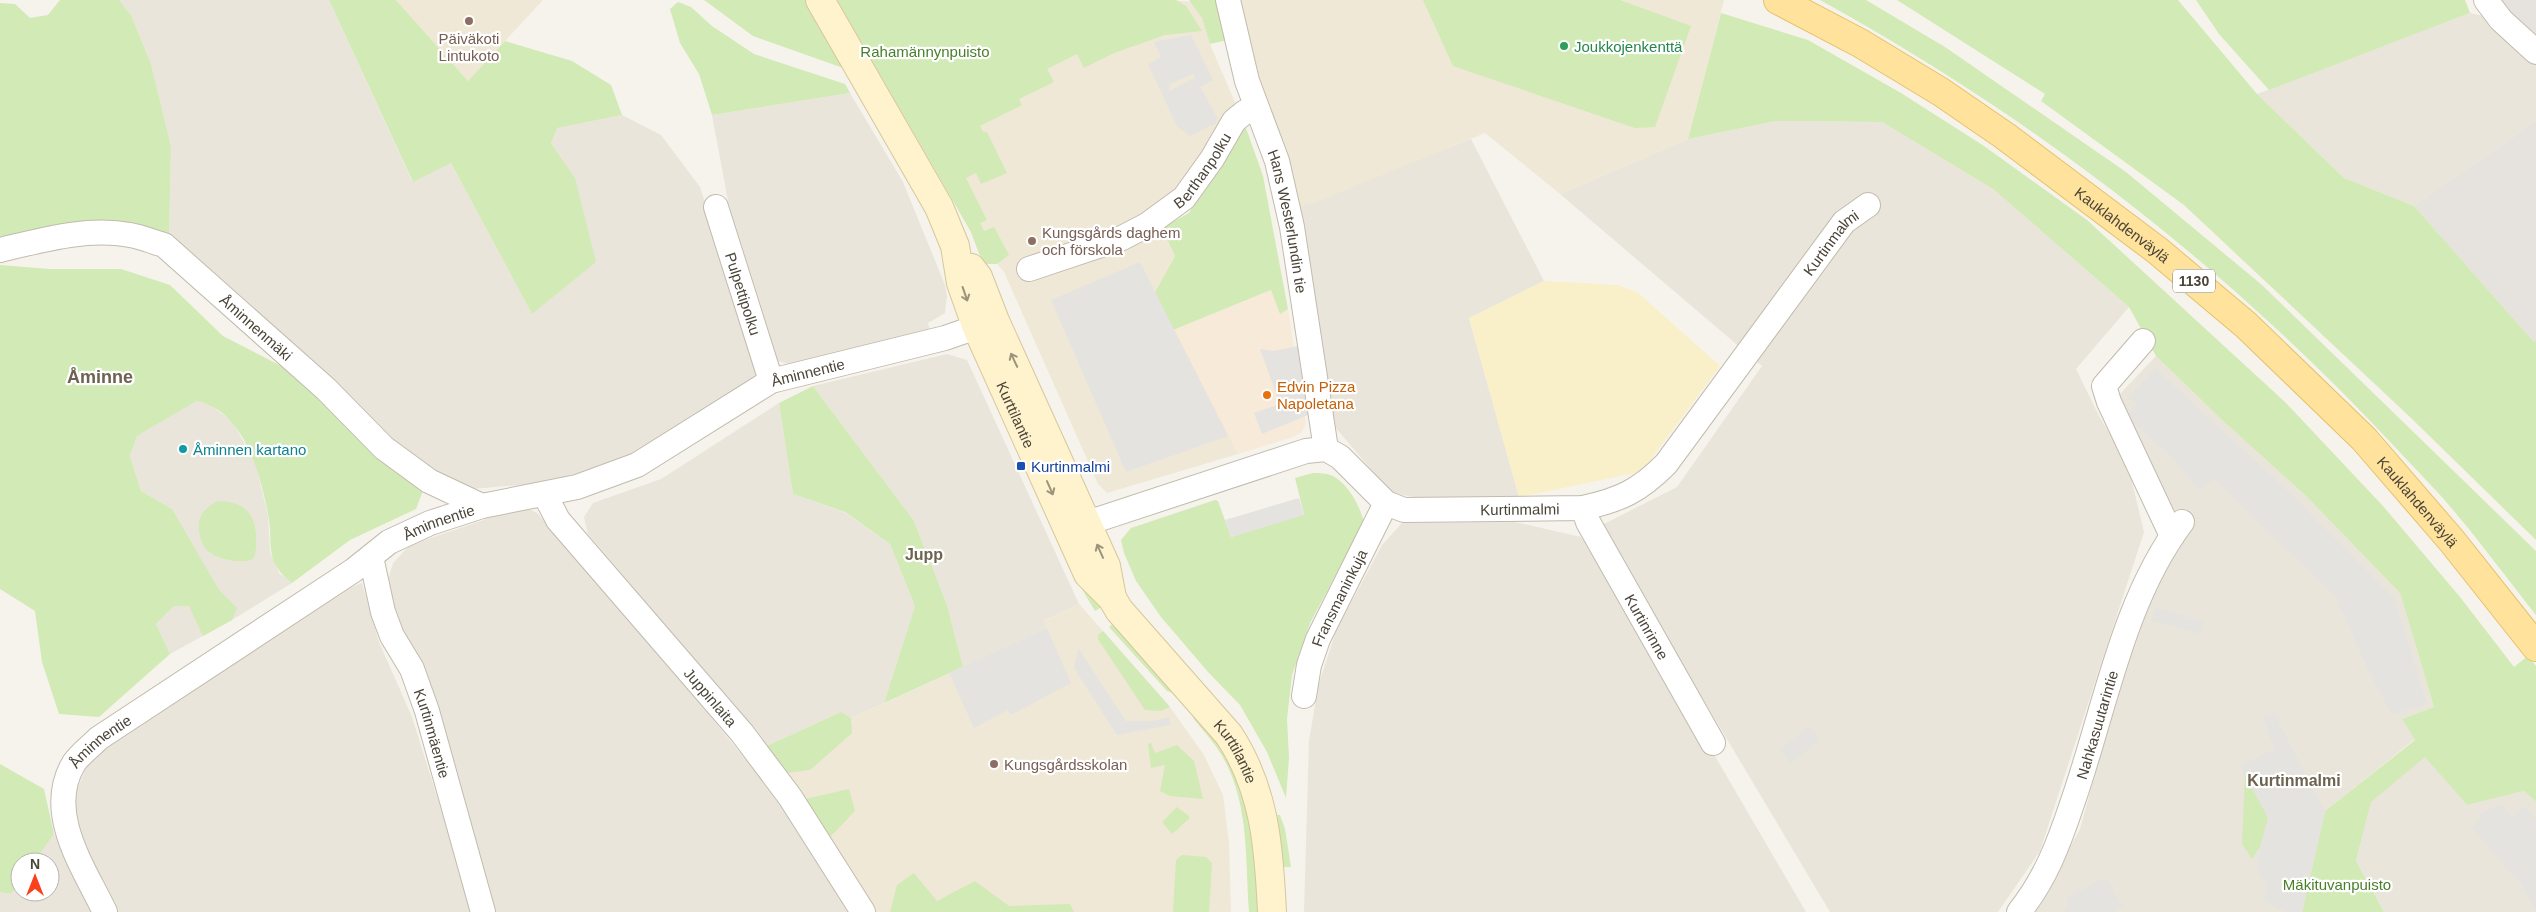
<svg xmlns="http://www.w3.org/2000/svg" width="2536" height="912" font-family="Arial,sans-serif">
	<style>
		.residential { fill: #eae5da }
		.commercial { fill: #f7ead8 }
		.industrial { fill: #e6e2dd }
		.education { fill: #efe8d6 }
		.green { fill: #d2eab5 }
		.sand { fill: #f9efc9 }
		.parking { fill: #e5e3e0; fill-rule: evenodd }
		.lines { fill: none; stroke-linecap: round; stroke-linejoin: round }
		.street-casing { stroke: #c2bbae; stroke-width: 26 }
		.secondary-casing { stroke: #d6c79b; stroke-width: 30 }
		.primary-casing { stroke: #e6c16a; stroke-width: 30 }
		.street { stroke: #fff; stroke-width: 24 }
		.secondary { stroke: #fff3cd; stroke-width: 28 }
		.primary { stroke: #ffe39c; stroke-width: 28 }
		.oneway { stroke: #9c937c }
		.education-dot { fill: #8d6e63; stroke: #fff; stroke-width: 2 }
		.leisure-dot { fill: #2e9e5b; stroke: #fff; stroke-width: 2 }
		.food-dot { fill: #e8710a; stroke: #fff; stroke-width: 2 }
		.culture-dot { fill: #0f9aa8; stroke: #fff; stroke-width: 2 }
		.transit-dot { fill: #1a4fb4; stroke: #fff; stroke-width: 2 }
		.labels { text-anchor: middle; dominant-baseline: central; stroke-width: 4.5; stroke-linejoin: round; paint-order: stroke }
		.shield { fill: #fff; stroke: #817c74; stroke-width: 1 }
		.shield-label { font-size: 14px; font-weight: bold; fill: #4b4439 }
		.education-label { font-size: 15px; fill: #785e54; stroke: #fff; text-anchor: start }
		.leisure-label { font-size: 15px; fill: #27864d; stroke: #fff; text-anchor: start }
		.park-label { font-size: 15px; fill: #4a7f2a; stroke: #fff }
		.street-label { font-size: 15px; fill: #4b4439; stroke: #fff }
		.food-label { font-size: 15px; fill: #c56008; stroke: #fff; text-anchor: start }
		.culture-label { font-size: 15px; fill: #0d838f; stroke: #fff; text-anchor: start }
		.transit-label { font-size: 15px; fill: #164399; stroke: #fff; text-anchor: start }
		.neighbourhood-label { font-size: 16px; font-weight: bold; fill: #6e6250; stroke: #fff }
		.quarter-label { font-size: 18px; font-weight: bold; fill: #6e6250; stroke: #fff }
	</style>
	<rect width="100%" height="100%" fill="#f6f3ec"/>
	<!-- residential -->
	<g class="residential">
		<polygon points="119,0 329,0 412,181 451,163 532,314 575,178 551,143 556,128 622,115 661,135 700,187 756,363 755,377 632,453 609,464 542,483 472,489 434,471 391,440 169,236 171,146 151,64 131,15"/>
		<polygon points="2470,13 2501,20 2536,52 2536,121 2414,206 2344,178 2257,94"/>
		<polygon points="850,93 903,182 945,285 947,296 945,313 928,323 930,330 790,364 778,361 728,201 712,115"/>
		<polygon points="1776,121 1882,122 1993,189 2129,307 2076,369 2099,416 2128,465 2144,532 2040,851 1998,912 1830,912 1600,526 1677,487 1762,366 1560,194 1688,139"/>
		<polygon points="1471,139 1544,281 1469,318 1519,497 1420,498 1391,493 1335,427 1299,207"/>
		<polygon points="947,354 967,360 1079,604 1044,621 1047,628 963,667 947,605 914,521 813,386"/>
		<polygon points="2156,356 2222,420 2306,496 2400,593 2434,707 2402,719 2415,739 2325,811 2302,912 2030,912 2050,883 2080,829 2127,659 2154,589 2184,541 2119,395"/>
		<polygon points="197,401 209,404 233,422 256,465 268,516 270,552 279,573 292,583 232,620 170,654 156,624 174,606 172,509 141,491 130,456 137,436"/>
		<polygon points="779,403 793,494 844,512 890,544 915,606 884,703 851,718 841,712 767,746 588,534 584,517 593,503 661,479"/>
		<polygon points="529,509 537,513 624,611 778,799 854,912 496,912 451,751 416,656 392,616 387,584 393,563 410,545 513,510"/>
		<polygon points="1515,522 1581,537 1698,727 1806,912 1304,912 1309,740 1319,683 1336,631 1382,545 1402,523"/>
		<polygon points="362,583 379,642 412,717 445,822 470,912 118,912 83,842 75,813 75,794 87,766 106,748 347,589"/>
		<polygon points="2425,756 2467,805 2524,791 2536,802 2536,912 2384,912 2356,861 2371,801"/>
		<polygon points="54,834 80,877 97,912 0,912 0,892 11,894 20,882 20,892 50,892 50,862 34,862"/>
	</g>
	<!-- commercial -->
	<polygon class="commercial" points="1272,290 1280,313 1288,309 1306,424 1301,433 1293,437 1238,454 1173,330"/>
	<!-- industrial -->
	<g class="industrial">
		<polygon points="2486,0 2536,0 2536,52"/>
		<polygon points="2536,121 2536,341 2535,343 2414,206"/>
	</g>
	<!-- education -->
	<g class="education">
		<polygon points="396,0 543,0 468,81"/>
		<polygon points="1167,0 1192,2 1202,18 1210,44 1237,107 1162,228 1175,256 1155,292 1238,454 1107,493 1098,484 1004,272 997,264 983,264 971,232 905,116"/>
		<polygon points="1236,0 1724,0 1688,139 1560,194 1485,133 1311,204 1299,207 1248,52"/>
		<polygon points="1079,604 1170,707 1204,755 1223,795 1229,842 1231,912 874,912 767,746 841,712 851,718 931,682 1046,628 1043,622"/>
	</g>
	<!-- green -->
	<g class="green">
		<polygon points="60,0 119,0 131,15 151,64 171,146 169,236 132,224 61,224 0,239 0,3 15,4 30,18 48,15"/>
		<polygon points="329,0 396,0 468,81 505,41 572,61 611,85 622,115 557,128 551,143 575,178 596,262 532,314 451,163 413,182"/>
		<polygon points="704,0 805,0 846,69 753,36"/>
		<polygon points="837,0 1176,0 1186,6 1202,31 1165,35 1114,53 1084,68 1077,54 1047,69 1054,82 1019,99 1022,105 980,126 983,132 987,132 1007,173 981,184 976,173 966,178 987,220 980,223 984,231 994,227 1009,255 997,264 983,264 971,232"/>
		<polygon points="1189,0 1220,0 1228,40 1210,44 1202,18"/>
		<polygon points="1423,0 1620,0 1691,26 1655,127 1635,128 1453,66"/>
		<path d="M1820 0H1866L1945 47 2126 172 2262 285 2536 551V615C2508 580 2482 544 2453 510 2435 488 2414 468 2395 447 2227 267 2036 119 1820 0Z"/>
		<polygon points="1897,0 2178,0 2257,94 2344,178 2414,206 2534,342 2536,341 2536,540 2410,417 2184,205 2041,101 2045,94"/>
		<polygon points="2196,0 2465,0 2470,13 2269,90 2219,34"/>
		<polygon points="678,2 691,7 712,26 754,54 845,84 850,93 712,115 699,74 680,43 670,9"/>
		<polygon points="1721,13 1808,40 1901,93 1984,146 2087,220 2285,402 2383,506 2460,597 2514,667 2528,656 2536,666 2536,802 2524,791 2467,805 2425,757 2371,802 2356,861 2384,912 2302,912 2325,811 2415,740 2402,719 2434,707 2400,593 2306,496 2222,420 2156,356 2129,307 1993,189 1882,122 1776,121 1688,139"/>
		<polygon points="1246,128 1263,176 1288,309 1280,314 1271,290 1173,330 1155,292 1175,256 1162,228 1189,213 1236,135"/>
		<path d="M0 265 50 269H121L170 285 223 336 281 366 317 398 376 458 423 491 416 509 350 540 292 583C263 561 274 545 268 514 260 473 244 411 197 401L137 436 130 456 141 491 172 509 219 590 237 608 232 620 203 636 189 606H174L156 624 170 654 99 717 59 714 42 662 35 611 0 589Z"/>
		<polygon points="813,386 914,521 947,605 963,667 884,703 915,606 890,544 845,512 793,494 779,403"/>
		<path d="M1313 473C1319 473 1327 473 1333 476 1348 484 1360 506 1364 522L1310 623 1292 675 1287 719 1289 758 1286 798 1267 752 1240 705 1208 672 1161 617 1136 581 1124 553 1121 540 1131 528 1215 500 1218 501 1231 537 1304 514 1295 478Z"/>
		<path d="M217 501C241 501 255 511 256 535 256 544 257 551 253 559 242 564 218 560 208 551 199 543 196 523 202 514 206 508 211 505 217 501Z"/>
		<polygon points="1087,581 1102,607 1095,611 1080,586"/>
		<polygon points="1115,622 1175,691 1174,693 1167,691 1109,627"/>
		<polygon points="1103,631 1170,707 1160,711 1145,710 1098,639 1098,635"/>
		<polygon points="841,712 851,718 852,733 810,770 786,773 767,746"/>
		<path d="M1199 713 1245 783 1264 912H1249C1245 858 1250 795 1217 748 1210 738 1201 728 1193 718Z"/>
		<polygon points="1151,743 1155,753 1177,745 1194,761 1203,799 1170,796 1160,791 1165,765 1151,768 1148,744"/>
		<polygon points="0,764 44,789 54,834 34,862 20,862 20,882 11,894 0,892"/>
		<polygon points="2245,773 2268,818 2260,847 2252,859 2242,844"/>
		<polygon points="849,789 855,811 829,838 805,799"/>
		<polygon points="1177,807 1189,816 1189,819 1172,834 1162,822"/>
		<polygon points="1277,815 1280,815 1285,829 1291,867 1282,867"/>
		<polygon points="1182,855 1206,857 1212,863 1209,912 1173,912 1176,860"/>
		<polygon points="914,873 937,901 975,881 1009,906 1070,904 1074,912 890,912 897,885"/>
	</g>
	<!-- sand -->
	<polygon class="sand" points="1544,281 1617,285 1637,292 1720,366 1649,462 1635,473 1519,497 1469,318"/>
	<!-- parking -->
	<g class="parking">
		<path d="M1191 35 1213 80 1200 87 1218 119 1216 123 1190 136 1177 126 1148 64 1161 57 1154 42ZM1193 74 1195 78 1169 91 1170 84Z"/>
		<polygon points="1140,262 1228,436 1126,472 1051,300"/>
		<polygon points="1298,346 1308,415 1262,434 1254,413 1280,404 1260,349 1273,351"/>
		<polygon points="2155,368 2288,491 2394,598 2427,704 2392,715 2369,672 2336,598 2214,478 2200,491 2173,459 2126,416 2138,403 2128,398"/>
		<polygon points="1299,498 1304,515 1231,537 1225,520"/>
		<polygon points="2155,608 2203,621 2199,634 2151,620"/>
		<polygon points="1047,628 1071,683 1011,715 1008,710 974,728 949,673"/>
		<polygon points="1078,648 1126,721 1152,721 1169,717 1171,725 1117,735 1074,668"/>
		<polygon points="2274,713 2325,811 2302,912 2285,912 2264,901 2266,885 2256,868 2268,818 2240,765 2275,749 2262,718"/>
		<polygon points="1809,727 1820,740 1791,763 1780,750"/>
		<polygon points="2501,804 2512,817 2525,806 2536,820 2536,912 2521,884 2472,828 2482,818 2478,814"/>
		<polygon points="2099,880 2107,880 2123,906 2113,912 2063,912 2067,907 2067,898"/>
	</g>
	<g class="lines">
		<!-- street casing -->
		<g class="street-casing">
			<g id="street">
				<path id="s1" d="M1228 0 1247 81 1277 161 1292 227 1326 449"/>
				<polyline points="2486,0 2501,20 2536,52"/>
				<path id="s2" d="M716 207 771 381"/>
				<path id="s3" d="M0 250C42 240 87 227 130 235 142 237 153 242 164 245L326 389 384 448 429 481 482 506"/>
				<path id="s4" d="M1029 269 1122 238 1147 225 1184 198 1212 159 1234 121 1245 112 1257 109"/>
				<polyline points="2143,341 2104,386 2109,402 2172,536"/>
				<path id="s5" d="M545 495 558 520 742 733 790 797 863 912"/>
				<path id="s6" d="M1583 508 1588 522 1713 743"/>
				<path id="s7" d="M1069 529 1306 451 1326 449 1340 457 1386 503 1404 510 1583 508C1620 500 1639 491 1666 464L1844 222 1868 205"/>
				<path id="s8" d="M371 557 383 612 392 636 412 669 427 711 483 912"/>
				<path id="s9" d="M1304 696 1309 665 1318 639 1386 503"/>
				<path id="s10" d="M105 912C84 868 44 812 74 763 80 754 91 746 99 738L354 570 389 542 430 523 482 506 577 487 637 465 771 381 945 338 994 321"/>
				<path id="s11" d="M2019 912C2045 880 2059 843 2072 804 2105 710 2122 602 2182 522"/>
			</g>
		</g>
		<!-- secondary casing -->
		<g class="secondary-casing">
			<g id="secondary">
				<path id="s12" d="M820 0 939 207 955 246 961 283 977 328 1088 574 1112 598 1119 610 1229 735C1265 790 1269 848 1272 912"/>
				<polyline points="971,268 978,277 995,321 1106,566 1112,598"/>
			</g>
		</g>
		<!-- primary casing -->
		<g class="primary-casing">
			<g id="primary">
				<path id="s13" d="M1778 0 1860 43 1941 92 2005 136 2158 251 2246 325 2364 439 2452 541 2536 647"/>
			</g>
		</g>
		<!-- street -->
		<use href="#street" class="street"/>
		<!-- secondary -->
		<use href="#secondary" class="secondary"/>
		<!-- primary -->
		<use href="#primary" class="primary"/>
	</g>
	<!-- one-way arrows -->
	<defs><path id="oneway-shaft" d="M-6 0H5M1.5-3L5.5 0L1.5 3" fill="none" stroke-width="1.6" stroke-linecap="round" stroke-linejoin="round" transform="scale(1.25)"/></defs>
	<g class="oneway">
		<use href="#oneway-shaft" transform="translate(965 294) rotate(71)"/>
		<use href="#oneway-shaft" transform="translate(1014 360) rotate(-115)"/>
		<use href="#oneway-shaft" transform="translate(1050 488) rotate(66)"/>
		<use href="#oneway-shaft" transform="translate(1100 551) rotate(-114)"/>
	</g>
	<!-- markers -->
	<g class="education-dot">
		<circle cx="469" cy="21" r="5"/>
		<circle cx="1032" cy="241" r="5"/>
		<circle cx="994" cy="764" r="5"/>
	</g>
	<circle class="leisure-dot" cx="1564" cy="46" r="5"/>
	<circle class="food-dot" cx="1267" cy="395" r="5"/>
	<circle class="culture-dot" cx="183" cy="449" r="5"/>
	<rect class="transit-dot" x="1016" y="461" width="10" height="10" rx="2.5"/>
	<g class="labels">
		<!-- shield labels -->
		<rect class="shield" x="2173" y="269.5" width="42" height="23" rx="4"/>
		<g class="shield-label">
			<text x="2194" y="281">1130</text>
		</g>
		<!-- education labels -->
		<g class="education-label">
			<text x="469" y="38" text-anchor="middle">Päiväkoti<tspan x="469" dy="17">Lintukoto</tspan></text>
			<text x="1042" y="232">Kungsgårds daghem<tspan x="1042" dy="17">och förskola</tspan></text>
			<text x="1004" y="764">Kungsgårdsskolan</text>
		</g>
		<!-- leisure labels -->
		<g class="leisure-label">
			<text x="1574" y="46">Joukkojenkenttä</text>
		</g>
		<!-- park labels -->
		<g class="park-label">
			<text x="925" y="51">Rahamännynpuisto</text>
			<text x="2337" y="884">Mäkituvanpuisto</text>
		</g>
		<!-- street labels -->
		<g class="street-label">
			<text stroke="none"><textPath href="#s4" startOffset="205">Berthanpolku</textPath></text>
			<text stroke="none"><textPath href="#s1" startOffset="230">Hans Westerlundin tie</textPath></text>
			<text stroke="none"><textPath href="#s13" startOffset="412">Kauklahdenväylä</textPath></text>
			<text stroke="none"><textPath href="#s7" startOffset="921">Kurtinmalmi</textPath></text>
			<text stroke="none"><textPath href="#s2" startOffset="91">Pulpettipolku</textPath></text>
			<text stroke="none"><textPath href="#s3" startOffset="291">Åminnenmäki</textPath></text>
			<text stroke="none"><textPath href="#s10" startOffset="1002">Åminnentie</textPath></text>
			<text stroke="none"><textPath href="#s12" startOffset="461">Kurttilantie</textPath></text>
			<text stroke="none"><textPath href="#s13" startOffset="818">Kauklahdenväylä</textPath></text>
			<text stroke="none"><textPath href="#s7" startOffset="486">Kurtinmalmi</textPath></text>
			<text stroke="none"><textPath href="#s10" startOffset="599">Åminnentie</textPath></text>
			<text stroke="none"><textPath href="#s9" startOffset="105">Fransmaninkuja</textPath></text>
			<text stroke="none"><textPath href="#s6" startOffset="135">Kurtinrinne</textPath></text>
			<text stroke="none"><textPath href="#s5" startOffset="262">Juppinlaita</textPath></text>
			<text stroke="none"><textPath href="#s11" startOffset="204">Nahkasuutarintie</textPath></text>
			<text stroke="none"><textPath href="#s8" startOffset="188">Kurtinmäentie</textPath></text>
			<text stroke="none"><textPath href="#s10" startOffset="194">Åminnentie</textPath></text>
			<text stroke="none"><textPath href="#s12" startOffset="868">Kurttilantie</textPath></text>
		</g>
		<!-- food labels -->
		<g class="food-label">
			<text x="1277" y="386">Edvin Pizza<tspan x="1277" dy="17">Napoletana</tspan></text>
		</g>
		<!-- culture labels -->
		<g class="culture-label">
			<text x="193" y="449">Åminnen kartano</text>
		</g>
		<!-- transit labels -->
		<g class="transit-label">
			<text x="1031" y="466">Kurtinmalmi</text>
		</g>
		<!-- neighbourhood labels -->
		<g class="neighbourhood-label">
			<text x="924" y="554">Jupp</text>
			<text x="2294" y="780">Kurtinmalmi</text>
		</g>
		<!-- quarter labels -->
		<g class="quarter-label">
			<text x="100" y="377">Åminne</text>
		</g>
	</g>
	<!-- north arrow -->
	<g transform="translate(35 877)"><circle r="24" fill="#ffffff" stroke="#b7b4b0"/>
	<path d="M0-4L9 19L0 12L-9 19Z" fill="#fc3f1d"/>
	<text y="-8" font-size="14" font-weight="bold" text-anchor="middle" fill="#4b4439">N</text>
	</g>
</svg>
